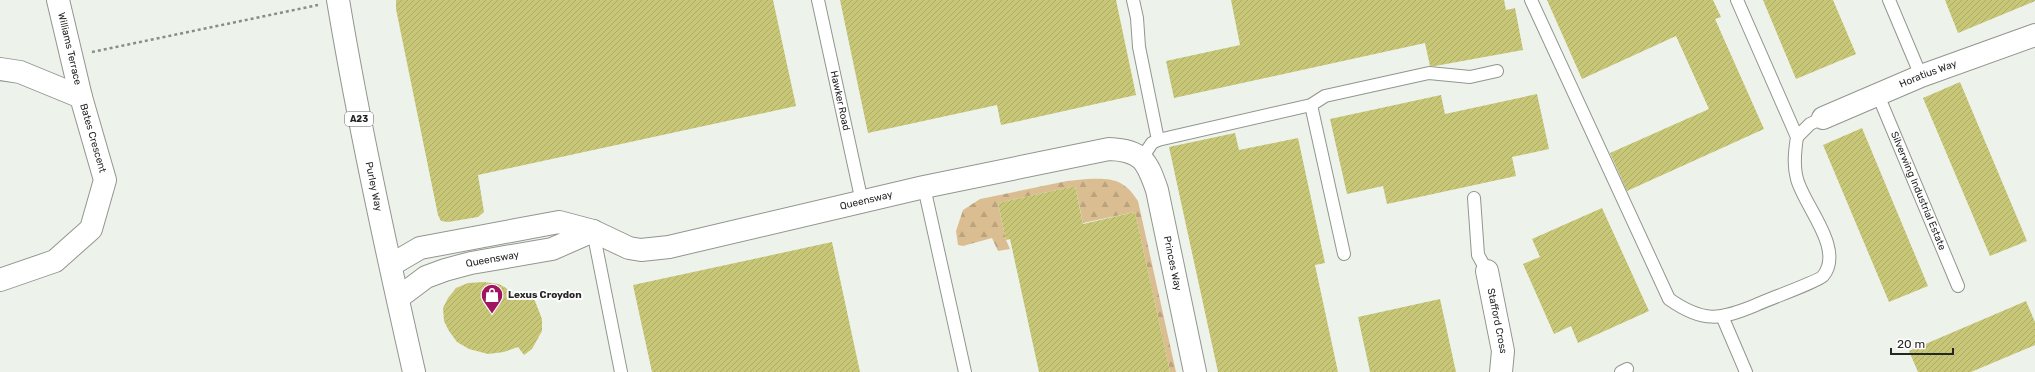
<svg xmlns="http://www.w3.org/2000/svg" width="2035" height="372" font-family="Rubik,sans-serif">
	<style>
		.forest { fill: url(#forest-firs) }
		.building { fill: url(#building-hatch) }
		.lines { fill: none; stroke-linecap: round; stroke-linejoin: round }
		.service-casing { stroke: #91968f; stroke-width: 14 }
		.minor-casing { stroke: #91968f; stroke-width: 24 }
		.trunk-casing { stroke: #91968f; stroke-width: 24 }
		.path { stroke: #898d88; stroke-width: 2.5; stroke-dasharray: 3 3; stroke-linecap: butt }
		.service { stroke: #fff; stroke-width: 12 }
		.minor { stroke: #fff; stroke-width: 22 }
		.trunk { stroke: #fff; stroke-width: 22 }
		.labels { text-anchor: middle; dominant-baseline: central; stroke-width: 4; stroke-linejoin: round; paint-order: stroke }
		.shield { fill: #fff; stroke: #666866; stroke-width: 1 }
		.shield-label { font-size: 9px; font-weight: bold; fill: #252725 }
		.street-label { font-size: 10px; fill: #252725; stroke: #fff }
		.poi-label { font-size: 10px; font-weight: bold; fill: #252725; stroke: #fff; text-anchor: start }
	</style>
	<defs>
		<pattern id="forest-firs" width="22" height="20" patternUnits="userSpaceOnUse"><rect width="22" height="20" fill="#dabe92"/><path d="M5 1l3.5 6h-7zM16 11l3.5 6h-7z" fill="#bba37e"/></pattern>
		<pattern id="building-hatch" width="6" height="6" patternUnits="userSpaceOnUse"><rect width="6" height="6" fill="#c8c777"/><path d="M-1 1l2-2M0 6l6-6M5 7l2-2" fill="none" stroke="#acab67"/></pattern>
	</defs>
	<rect width="100%" height="100%" fill="#edf3eb"/>
	<!-- forest -->
	<path class="forest" d="M1087 179C1112 178 1124 179 1138 201L1176 372H1170L1135 212 1083 223 1075 186 998 203 1006 240 1010 249 998 251 992 238 963 246 958 245 956 231 963 210 980 199 1067 181Z"/>
	<!-- building -->
	<g class="building">
		<polygon points="396,0 773,0 796,106 478,175 484,212 478,217 448,222 441,221 438,215 396,9"/>
		<polygon points="840,0 1116,0 1136,95 1001,125 997,105 868,133"/>
		<polygon points="1231,0 1504,0 1506,10 1515,8 1523,50 1435,66 1430,66 1425,43 1174,98 1166,61 1240,45"/>
		<polygon points="1547,0 1713,0 1721,17 1715,19 1764,129 1627,191 1610,153 1709,109 1676,36 1582,79"/>
		<polygon points="1763,0 1833,0 1856,54 1796,79"/>
		<polygon points="1945,0 2035,0 2035,1 1958,33"/>
		<polygon points="1960,82 2027,241 1990,256 1923,98"/>
		<polygon points="1537,94 1549,149 1512,157 1516,176 1387,204 1383,186 1347,194 1330,119 1441,95 1445,114"/>
		<polygon points="1862,128 1928,286 1889,302 1823,145"/>
		<polygon points="1235,133 1239,150 1298,138 1325,263 1315,265 1338,372 1218,372 1169,147"/>
		<polygon points="1075,186 1083,224 1135,212 1170,372 1039,372 1010,239 1006,240 998,203"/>
		<polygon points="1602,208 1649,311 1578,343 1571,326 1554,334 1523,264 1540,257 1532,239"/>
		<polygon points="832,242 860,372 652,372 633,285"/>
		<polygon points="484,282 499,284 523,298 529,292 535,301 542,319 542,331 532,349 524,355 518,347 504,352 488,354 469,349 457,342 449,331 444,321 443,308 448,298 456,288 468,283"/>
		<polygon points="1440,299 1456,372 1370,372 1358,317"/>
		<polygon points="2026,301 2035,322 2035,345 1971,372 1918,372 1909,351"/>
	</g>
	<g class="lines">
		<!-- service casing -->
		<g class="service-casing">
			<g id="service">
				<path id="s1" d="M818 0 862 202"/>
				<polyline points="1133,0 1137,18 1139,47 1158,140 1152,143 1142,158"/>
				<path d="M1531 0 1669 299C1703 323 1720 320 1756 305 1766 300 1819 281 1823 276 1845 249 1804 206 1797 179 1793 165 1795 150 1797 137L1737 0"/>
				<polyline points="1889,0 1921,76"/>
				<path id="s2" d="M1878 95 1958 286"/>
				<polyline points="1311,105 1344,254"/>
				<polyline points="1797,137 1810,124 1823,118"/>
				<polyline points="1158,140 1311,105 1325,96 1429,73 1470,77 1497,71"/>
				<polyline points="924,187 965,372"/>
				<polyline points="1474,198 1478,255 1487,271"/>
				<polyline points="593,231 621,372"/>
				<polyline points="1722,316 1746,372"/>
				<polyline points="1621,372 1627,369"/>
			</g>
		</g>
		<!-- minor casing -->
		<g class="minor-casing">
			<g id="minor">
				<path id="s3" d="M58 0 81 97"/>
				<path id="s4" d="M0 69 20 72 81 97 105 180 91 229 55 261 0 280"/>
				<path id="s5" d="M1823 118 1921 76 2035 35"/>
				<path id="s6" d="M391 265 420 248 559 222 593 231 629 248 641 250 669 247 924 187 1109 149C1142 150 1147 161 1157 190L1195 372"/>
				<path id="s7" d="M1487 271 1503 351 1501 372"/>
				<path id="s8" d="M398 298 426 277 445 270 471 263 552 249 593 231"/>
			</g>
		</g>
		<!-- trunk casing -->
		<g class="trunk-casing">
			<g id="trunk">
				<path id="s9" d="M338 0C359 125 386 248 414 372"/>
			</g>
		</g>
		<!-- path -->
		<polyline class="path" points="92,52 318,5"/>
		<!-- service -->
		<use href="#service" class="service"/>
		<!-- minor -->
		<use href="#minor" class="minor"/>
		<!-- trunk -->
		<use href="#trunk" class="trunk"/>
	</g>
	<!-- icons -->
	<defs>
		<g id="shop-pin" transform="scale(1.15)"><path d="M0 17L-7.5 6A9.5 9.5 0 1 1 7.5 6Z" fill="#9f1561" stroke="#fff"/><path d="M-5-2.5h2.3a2.7 3.5 0 0 1 5.4 0H5L5.5 6h-11ZM-1.5-2.5h3a1.5 2.3 0 0 0-3 0Z" fill="#fff"/></g>
	</defs>
	<g fill-rule="evenodd">
		<use href="#shop-pin" x="492" y="295"/>
	</g>
	<g class="labels">
		<!-- shield labels -->
		<rect class="shield" x="345" y="112" width="28" height="14" rx="3"/>
		<g class="shield-label">
			<text x="359" y="119">A23</text>
		</g>
		<!-- street labels -->
		<g class="street-label">
			<text stroke="none"><textPath href="#s3" startOffset="50">Williams Terrace</textPath></text>
			<text stroke="none"><textPath href="#s5" startOffset="114">Horatius Way</textPath></text>
			<text stroke="none"><textPath href="#s1" startOffset="103">Hawker Road</textPath></text>
			<text stroke="none"><textPath href="#s4" startOffset="129">Bates Crescent</textPath></text>
			<text stroke="none"><textPath href="#s9" startOffset="190">Purley Way</textPath></text>
			<text stroke="none"><textPath href="#s2" startOffset="104">Silverwing Industrial Estate</textPath></text>
			<text stroke="none"><textPath href="#s6" startOffset="493">Queensway</textPath></text>
			<text stroke="none"><textPath href="#s8" startOffset="104">Queensway</textPath></text>
			<text stroke="none"><textPath href="#s6" startOffset="886">Princes Way</textPath></text>
			<text stroke="none"><textPath href="#s7" startOffset="51">Stafford Cross</textPath></text>
		</g>
		<!-- poi labels -->
		<g class="poi-label">
			<text x="508" y="295">Lexus Croydon</text>
		</g>
	</g>
	<!-- scale -->
	<path d="M1891 348v6h62v-6" fill="none" stroke="#252725" stroke-width="2"/>
	<text x="1897" y="348" font-size="12" fill="#252725" stroke="#ffffff" stroke-width="3" paint-order="stroke">20 m</text>
</svg>
